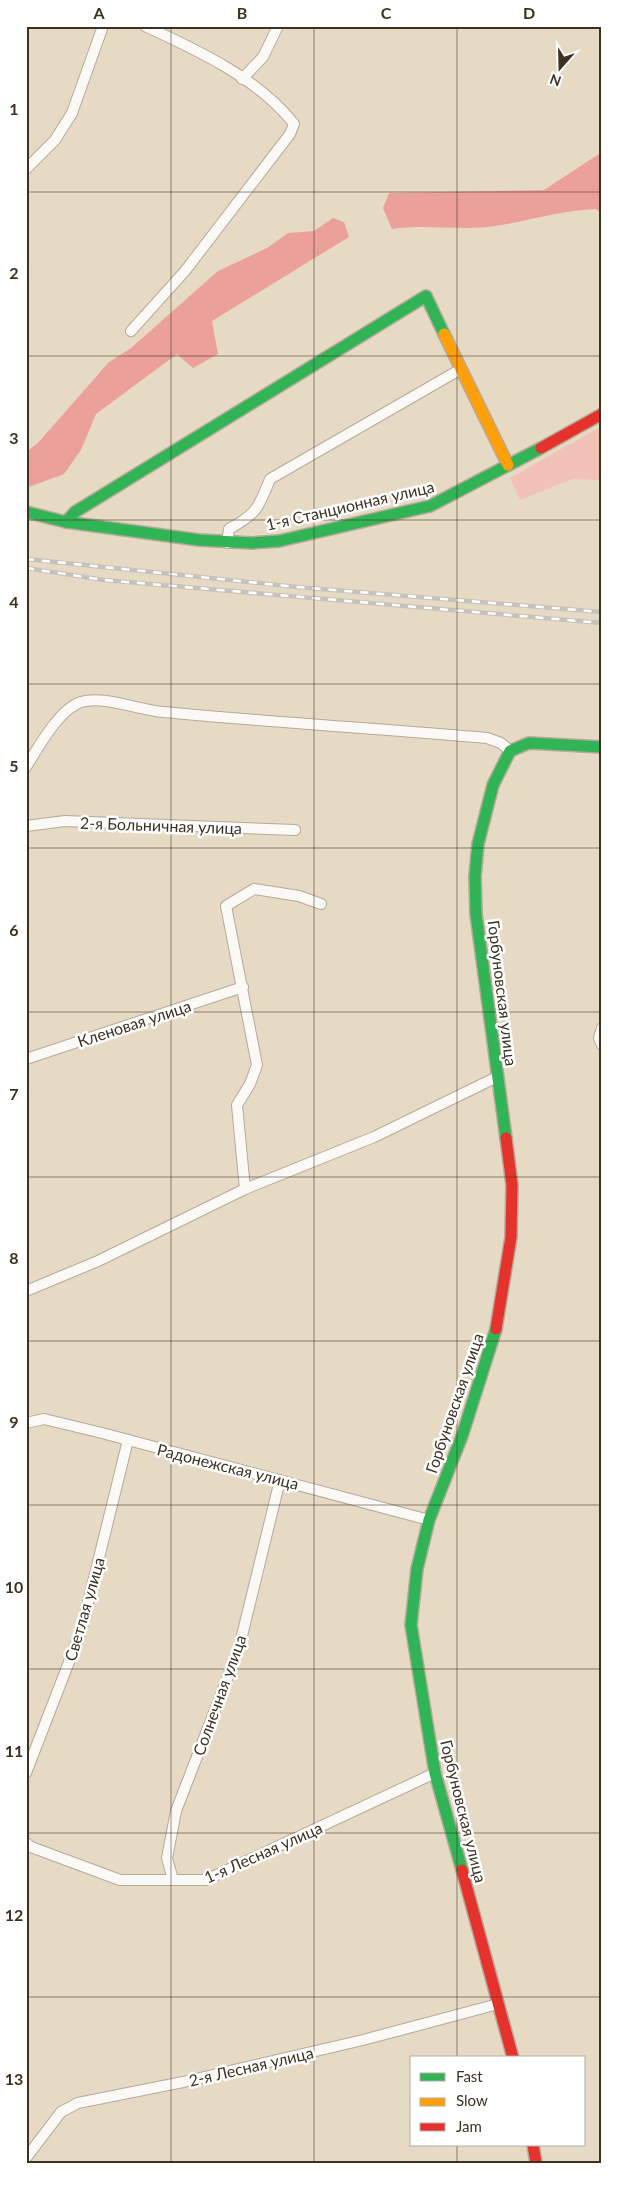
<svg xmlns="http://www.w3.org/2000/svg" width="628" height="2189" font-family="Lato,sans-serif">
	<style>
		.green { fill: #f2c2b7 }
		.forest { fill: #eba199 }
		.lines { fill: none; stroke-linecap: round; stroke-linejoin: round }
		.street-casing { stroke: #b4aa99; stroke-width: 12 }
		.fast-casing { stroke: #b4aa99; stroke-width: 14 }
		.slow-casing { stroke: #b4aa99; stroke-width: 14 }
		.jam-casing { stroke: #b4aa99; stroke-width: 14 }
		.street { stroke: #fbf9f6; stroke-width: 10 }
		.fast { stroke: #30b455; stroke-width: 11 }
		.slow { stroke: #ff9f0a; stroke-width: 11 }
		.jam { stroke: #e5322d; stroke-width: 11 }
		.rail-casing { stroke: #c5c2bc; stroke-width: 4.5 }
		.rail { stroke: #fff; stroke-width: 2.5; stroke-dasharray: 8; stroke-linecap: butt }
		.grid { fill: none; stroke: #3b3222; stroke-width: 1; stroke-opacity: 0.55 }
		.labels { text-anchor: middle; dominant-baseline: central; stroke-width: 5; stroke-linejoin: round; paint-order: stroke }
		.street-label { font-size: 16px; fill: #3b3222; stroke: #fff }
		.neatline { fill: none; stroke: #3b3222; stroke-width: 2 }
		.grid-label { font-size: 16px; text-anchor: middle; font-weight: bold; fill: #3b3222 }
	</style>
	<rect width="100%" height="100%" fill="#e6dac4"/>
	<!-- green -->
	<polygon class="green" points="602,426 602,480 572,479 520,500 510,478"/>
	<!-- forest -->
	<g class="forest">
		<path d="M602 152V214L596 209C561 210 529 221 495 226 462 231 426 224 392 229L383 208 389 193 544 190Z"/>
		<polygon points="333,218 344,222 349,237 212,321 218,354 193,368 177,354 96,414 81,450 64,474 26,488 26,452 37,444 109,362 131,348 218,271 267,248 288,233 314,231"/>
	</g>
	<g class="lines">
		<!-- street casing -->
		<g class="street-casing">
			<g id="street">
				<polyline points="242,79 263,57 278,26"/>
				<polyline points="26,169 55,140 72,113 103,26"/>
				<path d="M131 331 185 271 290 134 294 124C258 78 197 50 145 26"/>
				<path d="M227 543 229 529C258 513 258 508 270 479L461 369"/>
				<path d="M26 767C38 748 59 709 81 702 103 695 139 710 163 712 271 722 379 729 487 738L501 743 510 751"/>
				<polyline points="26,826 65,821 295,830"/>
				<polyline points="602,1028 599,1038 602,1045"/>
				<polyline points="26,1059 243,987"/>
				<polyline points="245,1189 237,1105 250,1084 257,1065 226,906 254,889 299,896 321,904"/>
				<polyline points="26,1291 98,1261 245,1189 374,1137 497,1077"/>
				<polyline points="26,1423 44,1419 102,1433 429,1520"/>
				<polyline points="26,1773 81,1631 128,1440"/>
				<polyline points="26,1843 31,1847 120,1880 206,1880 435,1773"/>
				<polyline points="173,1880 167,1858 176,1811 239,1648 280,1480"/>
				<polyline points="26,2158 61,2112 78,2103 183,2082 363,2040 498,2004"/>
			</g>
		</g>
		<!-- fast casing -->
		<g class="fast-casing">
			<g id="fast">
				<polyline points="26,512 66,522 199,540 252,543 279,541 430,506 541,448"/>
				<polyline points="66,522 75,512 426,296 444,334"/>
				<polyline points="506,1138 476,914 475,876 478,844 493,785 510,751 529,743 602,747"/>
				<polyline points="462,1870 435,1773 411,1625 417,1569 429,1520 462,1436 496,1329"/>
			</g>
		</g>
		<!-- slow casing -->
		<g class="slow-casing">
			<polyline id="slow" points="444,334 508,465"/>
		</g>
		<!-- jam casing -->
		<g class="jam-casing">
			<g id="jam">
				<polyline points="541,448 602,414"/>
				<polyline points="496,1329 511,1237 512,1185 506,1138"/>
				<polyline points="462,1870 513,2058"/>
				<polyline points="533,2145 536,2163"/>
			</g>
		</g>
		<!-- street -->
		<use href="#street" class="street"/>
		<!-- fast -->
		<use href="#fast" class="fast"/>
		<!-- slow -->
		<use href="#slow" class="slow"/>
		<!-- jam -->
		<use href="#jam" class="jam"/>
		<!-- rail casing -->
		<g class="rail-casing">
			<g id="rail">
				<polyline points="26,559 297,587 602,612"/>
				<polyline points="26,568 104,580 602,623"/>
			</g>
		</g>
		<!-- rail -->
		<use href="#rail" class="rail"/>
	</g>
	<!-- grid -->
	<path class="grid" d="M171 26V2163M314 26V2163M457 26V2058M26 192H602M26 356H602M26 520H602M26 684H602M26 848H602M26 1012H602M26 1177H602M26 1341H602M26 1505H602M26 1669H602M26 1833H602M26 1997H602M457 2145V2163"/>
	<g class="labels">
		<!-- street labels -->
		<g class="street-label">
			<text transform="translate(350 505) rotate(-13)">1-я Станционная улица</text>
			<text transform="translate(161 825) rotate(2)">2-я Больничная улица</text>
			<text transform="translate(503 993) rotate(83)">Горбуновская улица</text>
			<text transform="translate(134 1023) rotate(-18)">Кленовая улица</text>
			<text transform="translate(454 1403) rotate(-71)">Горбуновская улица</text>
			<text transform="translate(228 1466) rotate(14)">Радонежская улица</text>
			<text transform="translate(84 1609) rotate(-74)">Светлая улица</text>
			<text transform="translate(219 1695) rotate(-70)">Солнечная улица</text>
			<text transform="translate(464 1811) rotate(76)">Горбуновская улица</text>
			<text transform="translate(263 1852) rotate(-24)">1-я Лесная улица</text>
			<text transform="translate(251 2066) rotate(-13)">2-я Лесная улица</text>
		</g>
	</g>
	<!-- border -->
	<rect width="628" height="2189" fill="none" stroke="#ffffff" stroke-width="55"/>
	<!-- legend -->
	<rect x="410" y="2056" width="175" height="90" fill="#ffffff" stroke="#b1ada7"/>
	<rect x="420" y="2073" width="25" height="8" fill="#30b455" stroke="#b1ada7"/>
	<text x="456" y="2082" font-size="15" fill="#3b3222">Fast</text>
	<rect x="420" y="2098" width="25" height="8" fill="#ff9f0a" stroke="#b1ada7"/>
	<text x="456" y="2106" font-size="15" fill="#3b3222">Slow</text>
	<rect x="420" y="2123" width="25" height="8" fill="#e5322d" stroke="#b1ada7"/>
	<text x="456" y="2132" font-size="15" fill="#3b3222">Jam</text>
	<!-- north arrow -->
	<g transform="translate(560 68) rotate(200)" stroke="#ffffff" stroke-width="4" paint-order="stroke">
	<path d="M0-4L9 19L0 12L-9 19Z" fill="#3b3222"/>
	<text y="-8" font-size="14" font-weight="bold" text-anchor="middle" fill="#3b3222">N</text>
	</g>
	<rect x="28" y="28" width="572" height="2134" class="neatline"/>
	<g class="grid-label">
		<text x="99" y="19">A</text>
		<text x="242" y="19">B</text>
		<text x="386" y="19">C</text>
		<text x="529" y="19">D</text>
		<text x="14" y="115">1</text>
		<text x="14" y="279">2</text>
		<text x="14" y="444">3</text>
		<text x="14" y="608">4</text>
		<text x="14" y="772">5</text>
		<text x="14" y="936">6</text>
		<text x="14" y="1100">7</text>
		<text x="14" y="1264">8</text>
		<text x="14" y="1428">9</text>
		<text x="14" y="1593">10</text>
		<text x="14" y="1757">11</text>
		<text x="14" y="1921">12</text>
		<text x="14" y="2085">13</text>
	</g>
</svg>
